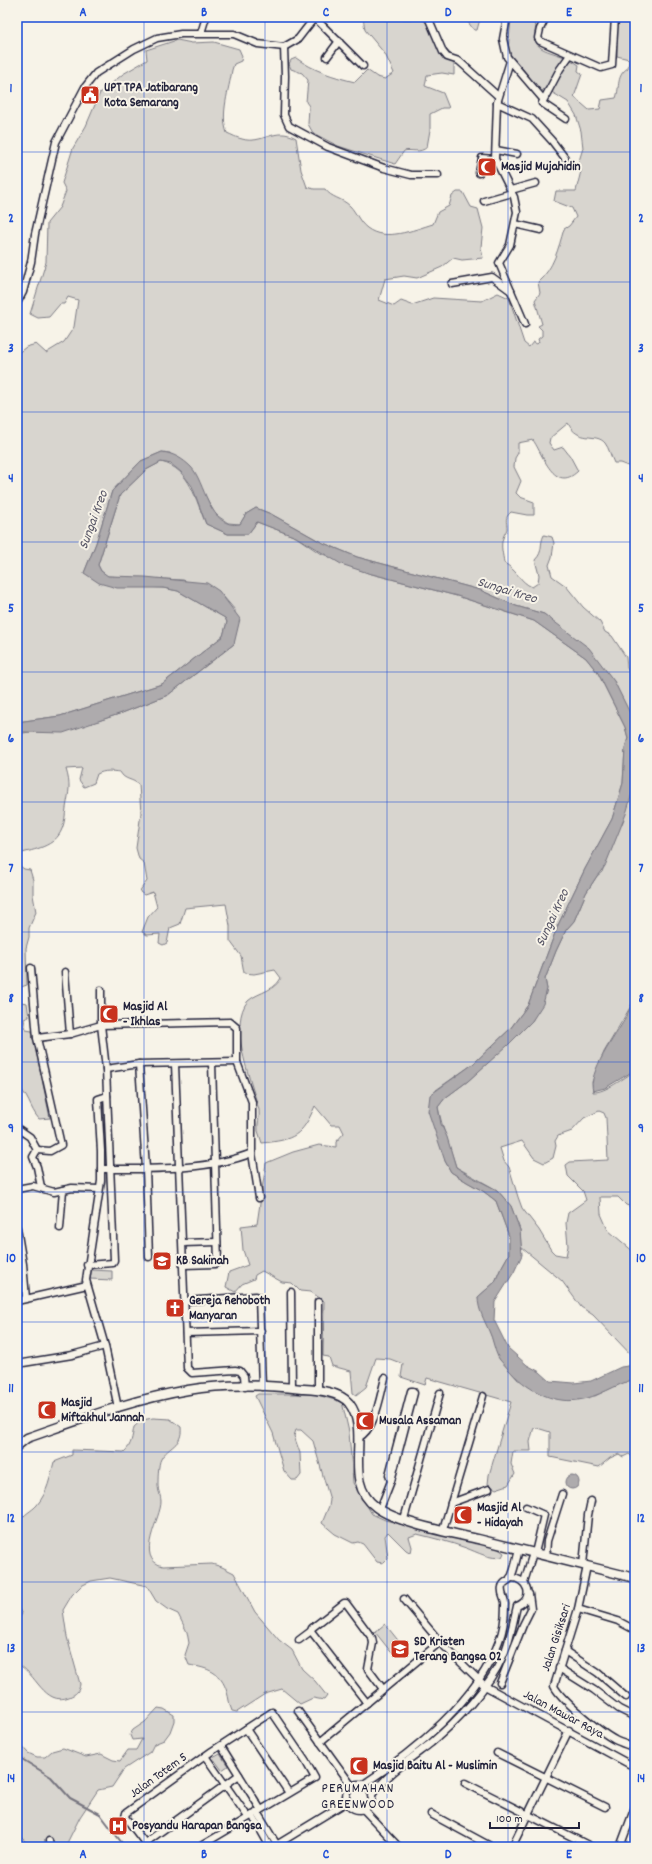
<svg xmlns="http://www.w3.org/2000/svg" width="652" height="1864" font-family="Dekko,sans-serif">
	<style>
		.green { fill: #d8d5cf; stroke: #7d7c85; fill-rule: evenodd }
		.water { fill: #aeabad; stroke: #76747f }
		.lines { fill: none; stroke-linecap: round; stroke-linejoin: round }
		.stream { stroke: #76747f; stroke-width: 2 }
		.minor-casing { stroke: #22223b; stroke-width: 9 }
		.major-casing { stroke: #22223b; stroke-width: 11 }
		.minor { stroke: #f7f3e8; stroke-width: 6 }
		.major { stroke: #f7f3e8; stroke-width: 8 }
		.grid { fill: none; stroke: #1d4ed8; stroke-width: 1; stroke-opacity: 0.55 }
		.labels { text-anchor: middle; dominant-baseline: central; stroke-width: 4; stroke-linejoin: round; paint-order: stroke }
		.poi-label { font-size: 13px; font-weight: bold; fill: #22223b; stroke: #f7f3e8; text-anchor: start }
		.street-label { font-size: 13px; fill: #22223b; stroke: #f7f3e8 }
		.water-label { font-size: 14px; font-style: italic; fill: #535263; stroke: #f7f3e8 }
		.neighbourhood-label { font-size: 14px; letter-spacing: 1px; fill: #22223b; stroke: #f7f3e8 }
		.neatline { fill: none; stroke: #1d4ed8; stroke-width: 1.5 }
		.grid-label { font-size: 13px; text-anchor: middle; font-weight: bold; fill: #1d4ed8 }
	</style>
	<rect width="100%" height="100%" fill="#f7f3e8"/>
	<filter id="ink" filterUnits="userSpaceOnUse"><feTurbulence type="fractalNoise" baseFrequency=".025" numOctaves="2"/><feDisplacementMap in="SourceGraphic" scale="8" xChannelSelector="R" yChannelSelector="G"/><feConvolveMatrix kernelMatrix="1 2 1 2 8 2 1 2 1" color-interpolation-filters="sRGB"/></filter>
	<g filter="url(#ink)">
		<!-- green -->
		<g class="green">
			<path d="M363 17H393L402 19H421L429 24 444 47 454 58V75L442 73 427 75 425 86 443 93 449 108H442L430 114V130L427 147C420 154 412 149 404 151L395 164 338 146 313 133 308 124 309 106 306 102 308 80 302 73 291 69 289 64 291 60 296 58C314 71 334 77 355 82L367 70 377 77 385 79 394 73 385 54 365 30Z"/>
			<polygon points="464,17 478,17 480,19 477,30 474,30"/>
			<path d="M635 17V473L633 468 620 463H614C611 457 609 448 605 443 596 432 578 444 568 423L550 438 549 443 554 450 563 447 570 456 578 471C554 494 543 454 533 440L518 443V453L515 458 514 467 521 481 516 493 520 497 534 502V515H527L511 512C504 518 507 521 507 529 506 532 504 534 503 538 500 546 503 554 504 563 516 569 520 582 532 587L538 583 539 575 535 560C544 551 539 545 544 535L552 537 554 543 552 557 549 565 552 576 566 586 583 607 600 622 605 632 612 636 626 657 627 668 635 682V726L614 681 544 614 516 606 480 590 357 557 321 542 271 514 256 508 246 514 240 524 228 523 215 514 206 497 170 453 162 452 141 461 112 491 96 543 84 573 145 587 163 588 178 591 225 618 227 622 223 636 162 684 60 716 17 722V354L26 347 36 344 46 353 64 342 74 327 78 300 68 297 64 304H60L49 317 38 318 30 314 46 262 47 223 60 207 66 191 62 183 73 148 86 126 100 93 123 74 147 60 146 50 177 40 192 43 214 42 239 49 242 56 241 61 234 64 232 70C229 90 220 114 227 133 232 135 237 138 242 139 262 145 275 126 296 138L301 170 307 187 314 189H325C331 198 342 198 350 206 356 212 359 222 367 228 385 242 413 230 433 224L438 212 449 206 452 196 457 192H463L471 207 478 209 483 228 481 247 483 258 462 260 453 258 442 267 417 278 404 276 385 279 379 300 394 306 401 301 412 305 433 298 482 301 498 293 509 298 524 343 529 347 533 342 537 344 539 342 538 339 542 336V330L538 326 542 324 535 300 540 293 538 282C554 268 558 249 564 229L569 226 576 217 572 208 554 201 556 191H576L581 171 579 161 583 148 581 131 576 115 568 102 545 88 541 92 522 68 513 59 508 50 511 20 529 19 536 26C531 48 542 49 559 55 566 57 573 61 579 65L578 71 582 74 574 97 589 110 600 109 602 100 616 98C620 87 616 75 628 68L629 59 617 56 616 34 619 18Z"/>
			<path d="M161 462C191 469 195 500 206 524L228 534H248L257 522 296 537 318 552 368 573 457 596 534 621 586 658 598 673 625 727 628 738 625 748 623 783 612 819 585 869 558 925 528 1005 510 1029 473 1064 436 1090 445 1161 451 1172 467 1182 483 1191 496 1201 509 1236V1254L500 1270 495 1282 478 1297 499 1358 518 1380 595 1396 621 1383 635 1379V1460L629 1454 623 1457 619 1454 610 1458 599 1467 550 1457V1432L534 1427 530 1442 531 1451H513L511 1464 515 1474 508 1485 496 1489 488 1484 489 1475 511 1402 427 1378 425 1385 401 1377 403 1364 390 1359 376 1358 366 1387 356 1395 353 1393 351 1371 332 1366 329 1357 323 1356 324 1301 311 1292 300 1291 292 1283 282 1282 262 1271 255 1275 254 1279 242 1284 235 1292 226 1287 229 1272 248 1265 243 1250 241 1226 257 1224 266 1163 293 1152 319 1145 336 1147V1142L344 1133 340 1125H331L315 1106C302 1136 294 1140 262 1143 261 1139 259 1135 258 1131 257 1124 260 1117 259 1110 252 1083 230 1032 245 1005 251 993 274 993 281 978L275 970 254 974 244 973 241 956 230 941V926L226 904 185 908 180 924 170 928 167 943 163 945 159 943 160 934 147 935 142 932 148 917 157 907 153 892 144 895 140 892 141 889 147 881 144 863 139 859 136 848 141 813 139 785C132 778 125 781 120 772 111 771 105 770 97 774L94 783 84 787 79 780 82 768 66 769C71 786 69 790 66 808 65 815 65 822 62 829 55 847 35 849 19 854L20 866 24 869 30 870 33 880V895L36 912 29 928V937L26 948 27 985 21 987V1002L27 1003 29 1017 24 1019 26 1030 32 1031 50 1118 39 1119C30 1109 28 1093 17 1086V734L98 721 122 713 168 695 234 644 235 610 223 596 183 580 107 576 101 571 98 565 120 495 146 470Z"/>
			<path d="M635 783V999L604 1052 592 1082 593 1092C605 1093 625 1077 635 1071V1208L626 1205 618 1197H600L601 1214 608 1230 635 1253V1359L593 1315 581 1307 562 1281 521 1247 520 1230 511 1206 497 1190 456 1167C450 1147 442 1128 438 1107L445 1098 468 1081 532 1021 547 989 545 979 556 951 566 930 574 921 586 893 597 876 602 872ZM599 1111 604 1113 606 1118 608 1160 570 1162 566 1165 568 1176 583 1191 586 1200 568 1213 566 1223 568 1246 566 1256 555 1254 551 1250 539 1230 522 1208 518 1197 509 1167 504 1161 500 1148 522 1141 534 1158 544 1163 553 1158 556 1146 555 1141 558 1136 572 1131 584 1118Z"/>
			<polygon points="91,1270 112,1271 112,1280 90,1279"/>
			<path d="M258 1394H314L342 1402 349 1432 353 1483 372 1514 385 1520 497 1548 504 1553 502 1557C491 1560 477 1552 466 1548 450 1542 433 1538 417 1534L409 1537 412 1547 411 1553 406 1550 388 1532 385 1536 388 1558 383 1563 377 1562 363 1544 358 1542 353 1543 335 1534 322 1523 329 1506 330 1500 313 1441 301 1430H296L294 1436 300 1453 301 1475 297 1480H292L284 1471 273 1433 255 1396Z"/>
			<path d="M153 1418 170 1419 181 1427C183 1446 168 1446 161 1459 158 1464 158 1480 158 1486 158 1491 161 1496 161 1501 162 1517 133 1559 163 1566L212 1564 222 1567 234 1573 255 1612 279 1640 292 1650 302 1669 315 1681 327 1696 324 1700 313 1698 300 1704 282 1689 265 1694 237 1712 232 1711C229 1704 229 1698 227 1692 221 1672 208 1668 189 1665L185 1655 189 1643 187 1632 178 1614 167 1609 156 1601 147 1586 110 1578 91 1581 81 1586 72 1595 63 1610 67 1637 80 1684C79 1692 76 1694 69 1697 44 1707 36 1672 17 1664V1621L22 1614 17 1606C17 1589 14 1534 20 1522 23 1514 32 1511 37 1505 48 1492 50 1477 54 1462L72 1455V1450L124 1452C132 1445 132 1437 134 1427L142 1420Z"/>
			<polygon points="385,1624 401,1644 391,1652 375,1632"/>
			<polygon points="158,1708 164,1709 174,1715 174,1721 170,1732 164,1740 154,1744 150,1752 124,1769 112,1787 98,1790 80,1817 65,1847 30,1846 20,1836 17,1836 17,1741 28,1753 37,1757 45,1757 52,1751 63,1748 86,1757 101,1754 113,1760 120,1761 128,1750 136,1750 142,1739 132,1740 130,1735 133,1730 145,1722"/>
			<polygon points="220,1754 228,1766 222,1770 213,1758"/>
		</g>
		<!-- water -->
		<g class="water">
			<path d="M162 452C173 453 183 459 191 467 205 481 209 530 240 524L246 514 256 508 271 514 321 542 357 557 480 590 516 606 544 614 589 648 614 681 633 719 635 726V783L626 814 605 866 597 876 586 893 574 921 566 930 556 951 545 979 547 989 543 1004 532 1021 507 1046 468 1081 445 1098 438 1107 441 1124 447 1137 456 1167 470 1176 497 1190 511 1206 520 1230 522 1255 514 1272 495 1302 494 1320 508 1348 527 1365 540 1372 550 1381 574 1383 591 1381 621 1367 635 1365V1379C616 1384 597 1398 578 1400 551 1404 525 1388 508 1369 505 1365 500 1361 498 1357 494 1349 493 1339 489 1331 484 1319 478 1310 478 1297L495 1282 500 1270 509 1254V1236L496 1201 483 1191 467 1182 451 1172 445 1161 428 1111 430 1095 473 1064 510 1029 528 1005 558 925 585 869 612 819 623 783 625 748 628 738 625 727 598 673 586 658 534 621 457 596 368 573 341 564 296 537 257 522 248 534H228L206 524 192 486 181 472 171 464 161 462 146 470 120 495 98 565 101 571 108 576 145 577 207 583 219 591 240 619 234 644 168 695 122 713 63 733 23 732 17 734V722L60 716 162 684 223 636 227 622 225 618 178 591 163 588H117L99 583 84 573 96 543 112 491 141 461Z"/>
			<path d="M635 1000V1070L605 1088 593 1091C587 1073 616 1035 625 1019 629 1012 630 1005 635 1000Z"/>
			<circle cx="572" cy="1482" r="7"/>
		</g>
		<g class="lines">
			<!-- stream -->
			<polyline class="stream" points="17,1756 51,1777 70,1798 100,1814 125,1847"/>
			<!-- minor casing -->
			<g class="minor-casing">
				<g id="minor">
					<polyline points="314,17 363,66"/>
					<polyline points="428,17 443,52 447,57 459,61 498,96"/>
					<polyline points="507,17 503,39 507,57 543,99"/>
					<polyline points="546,17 540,29 538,38 540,41 601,68 612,65 615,17"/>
					<polyline points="201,33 206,17"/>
					<polyline points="284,47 285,76 284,115 289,126 328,147 384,168 411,175 438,175"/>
					<polyline points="327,57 339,41"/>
					<polyline points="510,61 497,103 495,159 514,197 517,212 510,245 499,263 511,291"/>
					<polyline points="497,103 532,119 552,141 565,158"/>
					<polyline points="566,119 542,103 560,69 570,55"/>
					<polyline points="496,150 517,154"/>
					<polyline points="479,173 482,158 495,159"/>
					<polyline points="511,190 536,183"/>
					<polyline points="484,201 512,193"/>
					<polyline points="515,224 541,230"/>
					<polyline points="452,284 492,277 511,291 525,324"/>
					<polyline points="17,303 23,292 31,262 35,234 56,142 85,87 96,73 134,49 157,38 181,34 234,34 258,44 284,47 298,39 315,17"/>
					<polyline points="31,968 37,1038 61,1145 50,1151 37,1150 33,1157 37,1167 41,1187"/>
					<polyline points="65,972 70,1034"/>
					<polyline points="37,1038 70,1034 101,1025 230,1022 237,1028 237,1062 252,1102 252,1153 259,1198"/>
					<polyline points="139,1064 146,1168 149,1257"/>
					<polyline points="175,1064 187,1368 192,1373 235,1370 240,1371 244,1376 245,1387"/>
					<polyline points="106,1069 139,1064 237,1062"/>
					<polyline points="107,1096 98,1099 101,1151 101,1181 86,1280 105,1346 118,1408"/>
					<polyline points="17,1128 30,1137 37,1150"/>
					<path d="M101 1169C148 1169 207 1171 252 1153"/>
					<polyline points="17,1189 33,1186 54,1192 72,1188 99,1189"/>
					<polyline points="17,1228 23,1264 26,1298"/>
					<polyline points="60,1228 63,1190"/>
					<polyline points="183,1243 217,1242"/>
					<polyline points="87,1265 113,1263 114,1260 106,1069 101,1025 101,990"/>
					<polyline points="184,1265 215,1264 218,1262 212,1063"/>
					<polyline points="291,1292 292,1388"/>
					<polyline points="17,1301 87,1285"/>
					<polyline points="185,1301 256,1296 259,1297 262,1387"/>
					<polyline points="186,1333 261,1331"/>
					<polyline points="17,1364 72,1355 105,1346"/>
					<polyline points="318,1390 318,1302"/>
					<path d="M358 1438C376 1429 380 1396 385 1378"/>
					<polyline points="451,1503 489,1489"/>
					<polyline points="526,1507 544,1515 535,1553"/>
					<polyline points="380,1509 391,1481 414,1393 413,1391 411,1391 389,1475 391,1481"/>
					<polyline points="404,1519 440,1393"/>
					<polyline points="443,1530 483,1396"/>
					<polyline points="546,1556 547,1541 562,1494"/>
					<polyline points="583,1565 588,1515 591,1501"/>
					<path d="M587 1566 578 1609 554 1686C561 1700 600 1732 615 1740 621 1743 628 1745 635 1748"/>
					<polyline points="524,1582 533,1553"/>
					<polyline points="404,1599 440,1642 485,1686 629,1764"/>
					<polyline points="578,1609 618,1621 635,1630"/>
					<polyline points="299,1640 311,1631"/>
					<polyline points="565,1651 598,1673 626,1697"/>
					<polyline points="559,1668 594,1690 619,1709 635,1717"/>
					<polyline points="500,1683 523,1625 531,1609 529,1594"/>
					<polyline points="367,1703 311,1631 312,1628 344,1603 346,1603 372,1638 373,1643 368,1669 383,1689"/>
					<polyline points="298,1711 352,1786"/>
					<polyline points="246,1729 289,1793"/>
					<polyline points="320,1742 440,1642"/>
					<polyline points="221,1746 261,1810"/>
					<polyline points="497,1753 605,1807"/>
					<polyline points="205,1756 248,1817"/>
					<polyline points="465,1783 592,1847"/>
					<circle cx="359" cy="1797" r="13"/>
					<path d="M362 1785C414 1752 478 1700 499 1641 503 1631 505 1616 505 1605 506 1599 500 1594 502 1587 503 1582 507 1582 510 1579 514 1573 517 1557 519 1549"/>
					<path d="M371 1796C387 1774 410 1759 431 1743 457 1721 489 1688 503 1656 510 1641 513 1623 517 1606 535 1599 528 1577 510 1578"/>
					<polyline points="363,1809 399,1847"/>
					<polyline points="257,1812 277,1845"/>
					<polyline points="431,1814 492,1847"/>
					<polyline points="252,1815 270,1847"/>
					<polyline points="49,1841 50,1847"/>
					<polyline points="145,1843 239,1775"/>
					<polyline points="148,1847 125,1817 126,1813 212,1751 272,1712 306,1762 315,1778 199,1847"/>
					<polyline points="273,1847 347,1802"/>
					<polyline points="512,1847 569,1730"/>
					<polyline points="620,1847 635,1807"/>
				</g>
			</g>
			<!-- major casing -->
			<g class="major-casing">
				<path id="major" d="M17 1446 27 1438C79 1420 133 1399 188 1390 223 1384 267 1385 302 1389 317 1390 339 1391 349 1403 372 1433 341 1481 376 1507 397 1523 452 1533 478 1539 531 1552 583 1565 635 1578"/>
			</g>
			<!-- minor -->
			<use href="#minor" class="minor"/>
			<!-- major -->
			<use href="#major" class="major"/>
		</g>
	</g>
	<!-- grid -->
	<path class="grid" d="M144 17V1847M265 17V1847M387 17V1847M508 17V1847M17 152H635M17 282H635M17 412H635M17 542H635M17 672H635M17 802H635M17 932H635M17 1062H635M17 1192H635M17 1322H635M17 1452H635M17 1582H635M17 1712H635"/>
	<!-- icons -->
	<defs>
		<g id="civic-square" transform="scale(1)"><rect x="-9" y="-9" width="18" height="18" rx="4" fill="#c8321e" stroke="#f7f3e8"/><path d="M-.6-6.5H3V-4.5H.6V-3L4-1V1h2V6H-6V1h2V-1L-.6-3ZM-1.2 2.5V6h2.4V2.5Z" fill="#fff"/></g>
		<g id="mosque-square" transform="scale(1)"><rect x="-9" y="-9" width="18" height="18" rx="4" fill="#c8321e" stroke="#f7f3e8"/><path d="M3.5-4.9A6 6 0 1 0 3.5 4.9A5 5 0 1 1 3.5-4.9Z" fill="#fff"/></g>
		<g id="school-square" transform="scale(1)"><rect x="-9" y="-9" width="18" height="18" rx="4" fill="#c8321e" stroke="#f7f3e8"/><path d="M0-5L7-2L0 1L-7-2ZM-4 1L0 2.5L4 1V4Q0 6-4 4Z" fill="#fff"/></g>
		<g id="church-square" transform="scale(1)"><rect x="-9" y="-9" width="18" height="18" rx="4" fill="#c8321e" stroke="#f7f3e8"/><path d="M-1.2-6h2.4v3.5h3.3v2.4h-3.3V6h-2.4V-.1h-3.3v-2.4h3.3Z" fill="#fff"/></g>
		<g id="hospital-square" transform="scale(1)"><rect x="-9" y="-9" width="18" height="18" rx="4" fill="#c8321e" stroke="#f7f3e8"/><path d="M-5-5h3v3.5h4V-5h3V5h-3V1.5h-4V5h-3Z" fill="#fff"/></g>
	</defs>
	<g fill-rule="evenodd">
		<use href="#civic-square" x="90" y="95"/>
		<use href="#mosque-square" x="487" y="167"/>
		<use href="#mosque-square" x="109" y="1014"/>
		<use href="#school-square" x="162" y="1261"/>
		<use href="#church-square" x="175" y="1308"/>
		<use href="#mosque-square" x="47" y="1410"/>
		<use href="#mosque-square" x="365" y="1421"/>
		<use href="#mosque-square" x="463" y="1515"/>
		<use href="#school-square" x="400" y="1649"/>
		<use href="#mosque-square" x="359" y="1766"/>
		<use href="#hospital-square" x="118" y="1826"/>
	</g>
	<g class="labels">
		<!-- poi labels -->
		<g class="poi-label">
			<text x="104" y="88">UPT TPA Jatibarang<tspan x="104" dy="15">Kota Semarang</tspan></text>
			<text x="501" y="167">Masjid Mujahidin</text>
			<text x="123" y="1007">Masjid Al<tspan x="123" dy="15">- Ikhlas</tspan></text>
			<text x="176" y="1261">KB Sakinah</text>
			<text x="189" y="1301">Gereja Rehoboth<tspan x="189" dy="15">Manyaran</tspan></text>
			<text x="61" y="1403">Masjid<tspan x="61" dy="15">Miftakhul Jannah</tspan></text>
			<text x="379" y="1421">Musala Assaman</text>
			<text x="477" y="1508">Masjid Al<tspan x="477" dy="15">- Hidayah</tspan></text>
			<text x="414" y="1642">SD Kristen<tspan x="414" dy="15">Terang Bangsa 02</tspan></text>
			<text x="373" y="1766">Masjid Baitu Al - Muslimin</text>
			<text x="132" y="1826">Posyandu Harapan Bangsa</text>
		</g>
		<!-- street labels -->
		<g class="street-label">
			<text transform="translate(557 1638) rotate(-72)">Jalan Gisiksari</text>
			<text transform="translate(563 1715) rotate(28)">Jalan Mawar Raya</text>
			<text transform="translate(159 1776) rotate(-36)">Jalan Totem 5</text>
		</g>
		<!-- water labels -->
		<g class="water-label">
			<text transform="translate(94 520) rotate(-70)">Sungai Kreo</text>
			<text transform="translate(507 591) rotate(17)">Sungai Kreo</text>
			<text transform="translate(553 918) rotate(-65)">Sungai Kreo</text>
		</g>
		<!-- neighbourhood labels -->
		<g class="neighbourhood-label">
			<text x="358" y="1789">PERUMAHAN<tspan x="358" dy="16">GREENWOOD</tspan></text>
		</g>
	</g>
	<!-- margin -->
	<rect width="652" height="1864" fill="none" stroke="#f7f3e8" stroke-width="44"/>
	<!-- scale -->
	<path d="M490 1822v6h89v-6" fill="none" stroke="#22223b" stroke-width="2"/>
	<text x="496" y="1822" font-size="12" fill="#22223b" stroke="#f7f3e8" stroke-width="3" paint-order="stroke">100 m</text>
	<rect x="22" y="22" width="608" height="1820" class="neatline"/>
	<g class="grid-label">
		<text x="83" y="16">A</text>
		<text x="204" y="16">B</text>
		<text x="326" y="16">C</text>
		<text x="448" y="16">D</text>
		<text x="569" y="16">E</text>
		<text x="11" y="92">1</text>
		<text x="641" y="92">1</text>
		<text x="11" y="222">2</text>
		<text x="641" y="222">2</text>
		<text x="11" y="352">3</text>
		<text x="641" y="352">3</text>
		<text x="11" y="482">4</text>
		<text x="641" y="482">4</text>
		<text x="11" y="612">5</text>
		<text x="641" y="612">5</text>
		<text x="11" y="742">6</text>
		<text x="641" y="742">6</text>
		<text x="11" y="872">7</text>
		<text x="641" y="872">7</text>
		<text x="11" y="1002">8</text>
		<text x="641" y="1002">8</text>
		<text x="11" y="1132">9</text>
		<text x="641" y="1132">9</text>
		<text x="11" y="1262">10</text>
		<text x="641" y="1262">10</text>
		<text x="11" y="1392">11</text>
		<text x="641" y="1392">11</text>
		<text x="11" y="1522">12</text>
		<text x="641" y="1522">12</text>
		<text x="11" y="1652">13</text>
		<text x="641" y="1652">13</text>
		<text x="11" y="1782">14</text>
		<text x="641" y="1782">14</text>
		<text x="83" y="1858">A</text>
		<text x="204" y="1858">B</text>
		<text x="326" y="1858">C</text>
		<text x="448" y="1858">D</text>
		<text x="569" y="1858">E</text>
	</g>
</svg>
